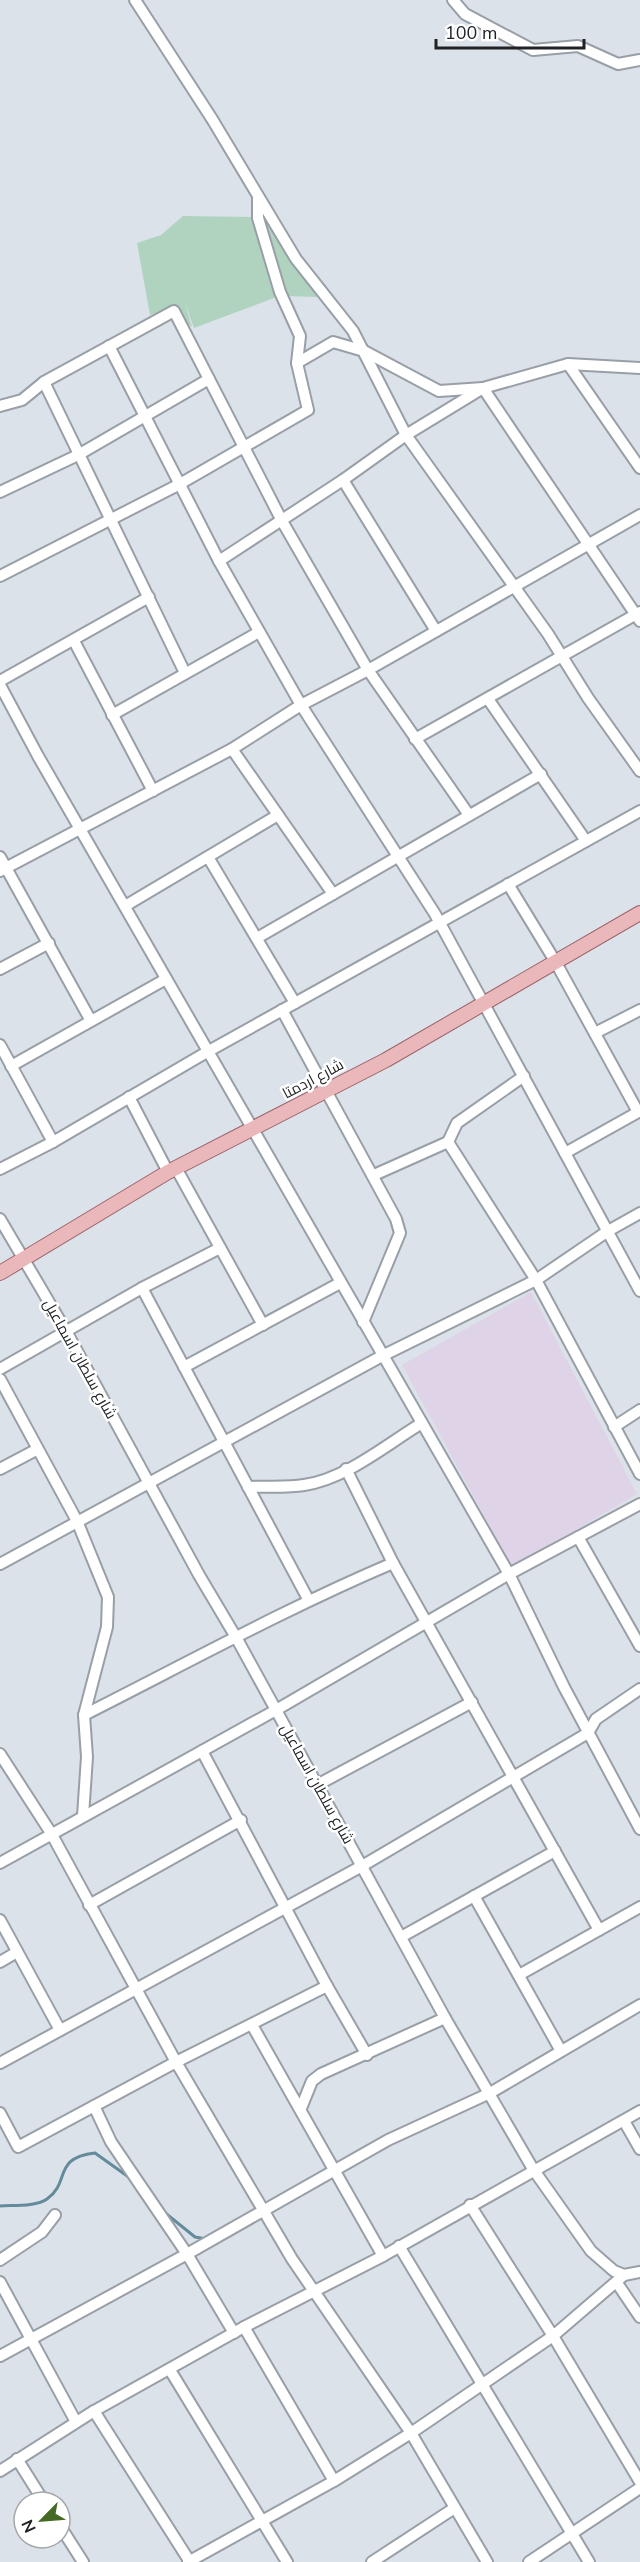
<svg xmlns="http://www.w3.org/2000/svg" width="640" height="2562" font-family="'Nunito Sans',Cairo,sans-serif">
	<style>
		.education { fill: #ded3e7 }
		.green { fill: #afd3be }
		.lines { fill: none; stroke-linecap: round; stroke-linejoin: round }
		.stream { stroke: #648b9b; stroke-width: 3 }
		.minor-casing { stroke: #999fa6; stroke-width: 14 }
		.major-casing { stroke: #9a6469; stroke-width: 16 }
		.minor { stroke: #fff; stroke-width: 10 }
		.major { stroke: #eab7bb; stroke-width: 14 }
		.labels { text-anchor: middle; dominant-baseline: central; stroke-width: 5; stroke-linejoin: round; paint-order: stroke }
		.street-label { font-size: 15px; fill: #202225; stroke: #fff }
	</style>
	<rect width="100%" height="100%" fill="#dce2ea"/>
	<!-- education -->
	<polygon class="education" points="531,1292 637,1494 512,1567 402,1365"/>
	<!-- green -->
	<g class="green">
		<polygon points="183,216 252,217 279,296 194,328 184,300 192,327 169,309 150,315 137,243 161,235"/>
		<polygon points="264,216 317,297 284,296"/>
	</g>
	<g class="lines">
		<!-- stream -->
		<g class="stream">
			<path d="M0 2206C13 2205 36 2207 47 2199 71 2182 52 2158 95 2153L130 2178"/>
			<polyline points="164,2212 195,2237 206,2239"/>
		</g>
		<!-- minor casing -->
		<g class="minor-casing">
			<g id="minor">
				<polyline points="135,0 212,119 296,259 353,331 406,435 548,634 588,698 640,771"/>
				<polyline points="453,0 465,14 533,50 578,46 618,64 640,60"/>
				<polyline points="109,346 219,561 301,705 435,914 640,1291"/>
				<polyline points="297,363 333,342 364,351 439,391 483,388 640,621"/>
				<polyline points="568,364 640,468"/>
				<polyline points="44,382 185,673"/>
				<polyline points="0,406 22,400 44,382 174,311 282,521 368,670 469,815"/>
				<polyline points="343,480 436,631"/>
				<polyline points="0,492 78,455 209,379"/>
				<polyline points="219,561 343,480 406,435 483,388 568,364 640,368"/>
				<polyline points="0,576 178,485 308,410 297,363 300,336 280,292 258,218 258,197"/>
				<polyline points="74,641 153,791"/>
				<polyline points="0,681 149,597"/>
				<polyline points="0,685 38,756 509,1574 564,1687 640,1829"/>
				<polyline points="488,699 586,841"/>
				<polyline points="112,715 259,632"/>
				<polyline points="415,739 640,612"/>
				<polyline points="232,749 333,894"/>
				<polyline points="0,857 91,1021"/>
				<polyline points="208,857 295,1003"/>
				<polyline points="0,871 232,749 301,705 368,670 640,515"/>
				<polyline points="508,884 555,961 638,1112"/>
				<polyline points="125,906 278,815"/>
				<polyline points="257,938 541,774"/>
				<polyline points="0,969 49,943"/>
				<polyline points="282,1010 396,1219 400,1233 363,1322"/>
				<polyline points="595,1033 640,1010"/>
				<polyline points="0,1045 53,1142"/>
				<polyline points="11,1066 166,979"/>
				<polyline points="129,1097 168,1172"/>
				<polyline points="448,1142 536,1280 640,1474"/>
				<polyline points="565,1153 640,1111"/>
				<polyline points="176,1168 263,1325"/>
				<polyline points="0,1169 53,1142 207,1052 640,811"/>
				<polyline points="374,1175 448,1142 457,1123 524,1076"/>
				<polyline points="0,1219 66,1331 199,1575 237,1639 445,2018 533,2169 591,2251 614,2271 624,2275 640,2272"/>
				<polyline points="142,1288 308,1599"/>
				<polyline points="184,1367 340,1283"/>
				<polyline points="0,1369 142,1288 220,1248"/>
				<polyline points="0,1379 77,1521 108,1597 107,1627 84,1715 87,1757 83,1816"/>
				<polyline points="614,1427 640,1410"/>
				<polyline points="0,1469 36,1450"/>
				<polyline points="346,1469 393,1563 599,1930"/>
				<path d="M248 1487C266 1486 286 1488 304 1485 346 1479 387 1444 422 1423"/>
				<polyline points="578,1537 640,1646"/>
				<polyline points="0,1564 382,1356 536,1280 608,1231 640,1213"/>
				<path d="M84 1715C187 1663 287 1608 393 1563"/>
				<polyline points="202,1751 327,1986 367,2055"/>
				<polyline points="0,1754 51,1833 176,2062 292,2259 411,2433 487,2562"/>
				<polyline points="317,1785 472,1702"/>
				<polyline points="0,1863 276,1710 509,1574 640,1504"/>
				<polyline points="474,1896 561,2051"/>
				<polyline points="89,1905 241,1820"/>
				<polyline points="0,1920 60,2030"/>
				<polyline points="401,1937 555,1851"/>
				<polyline points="0,1962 17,1952"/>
				<polyline points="519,1975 640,1907"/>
				<polyline points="252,2025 383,2256"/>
				<polyline points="0,2063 362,1866 588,1733 596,1719 640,1689"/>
				<polyline points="94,2106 111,2142 187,2254 234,2333"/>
				<polyline points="301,2108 312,2081 321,2074 445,2018"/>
				<polyline points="0,2113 18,2147 176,2062 327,1986"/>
				<polyline points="624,2121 640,2149"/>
				<polyline points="470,2205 553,2336 640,2482"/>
				<polyline points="399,2246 589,2562"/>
				<polyline points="0,2260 42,2232 55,2215"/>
				<polyline points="0,2282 76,2422"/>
				<polyline points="617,2283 640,2317"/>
				<polyline points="244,2327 334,2481"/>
				<polyline points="0,2356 187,2254 388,2140 490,2093 640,2005"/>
				<polyline points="170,2370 287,2562"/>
				<polyline points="94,2411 190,2562"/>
				<polyline points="17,2459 44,2502"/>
				<polyline points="0,2471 94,2411 244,2327 383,2256 640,2111"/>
				<polyline points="60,2526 83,2562"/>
				<polyline points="188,2562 334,2481 411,2433 553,2336 624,2275"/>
				<polyline points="372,2562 453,2509"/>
				<polyline points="529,2562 640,2488"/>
			</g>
		</g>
		<!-- major casing -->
		<g class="major-casing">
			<polyline id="major" points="0,1273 168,1172 386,1060 640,913"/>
		</g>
		<!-- minor -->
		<use href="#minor" class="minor"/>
		<!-- major -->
		<use href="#major" class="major"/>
	</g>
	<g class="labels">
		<!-- street labels -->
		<g class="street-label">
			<text transform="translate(313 1079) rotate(-28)">شارع اردمتا</text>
			<text transform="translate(80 1359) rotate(61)">شارع سلطان اسماعيل</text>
			<text transform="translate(317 1784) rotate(61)">شارع سلطان اسماعيل</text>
		</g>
	</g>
	<!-- north arrow -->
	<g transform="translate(42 2520) rotate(245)"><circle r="28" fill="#ffffff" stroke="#a6a7a8" stroke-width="1.5"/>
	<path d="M0-4.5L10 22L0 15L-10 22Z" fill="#446a25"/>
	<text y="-9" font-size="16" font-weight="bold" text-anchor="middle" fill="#202225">N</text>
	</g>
	<!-- scale -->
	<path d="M436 39v9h148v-9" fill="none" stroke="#202225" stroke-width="3"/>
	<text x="445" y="39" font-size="18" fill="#202225" stroke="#ffffff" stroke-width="4.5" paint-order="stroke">100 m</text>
</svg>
